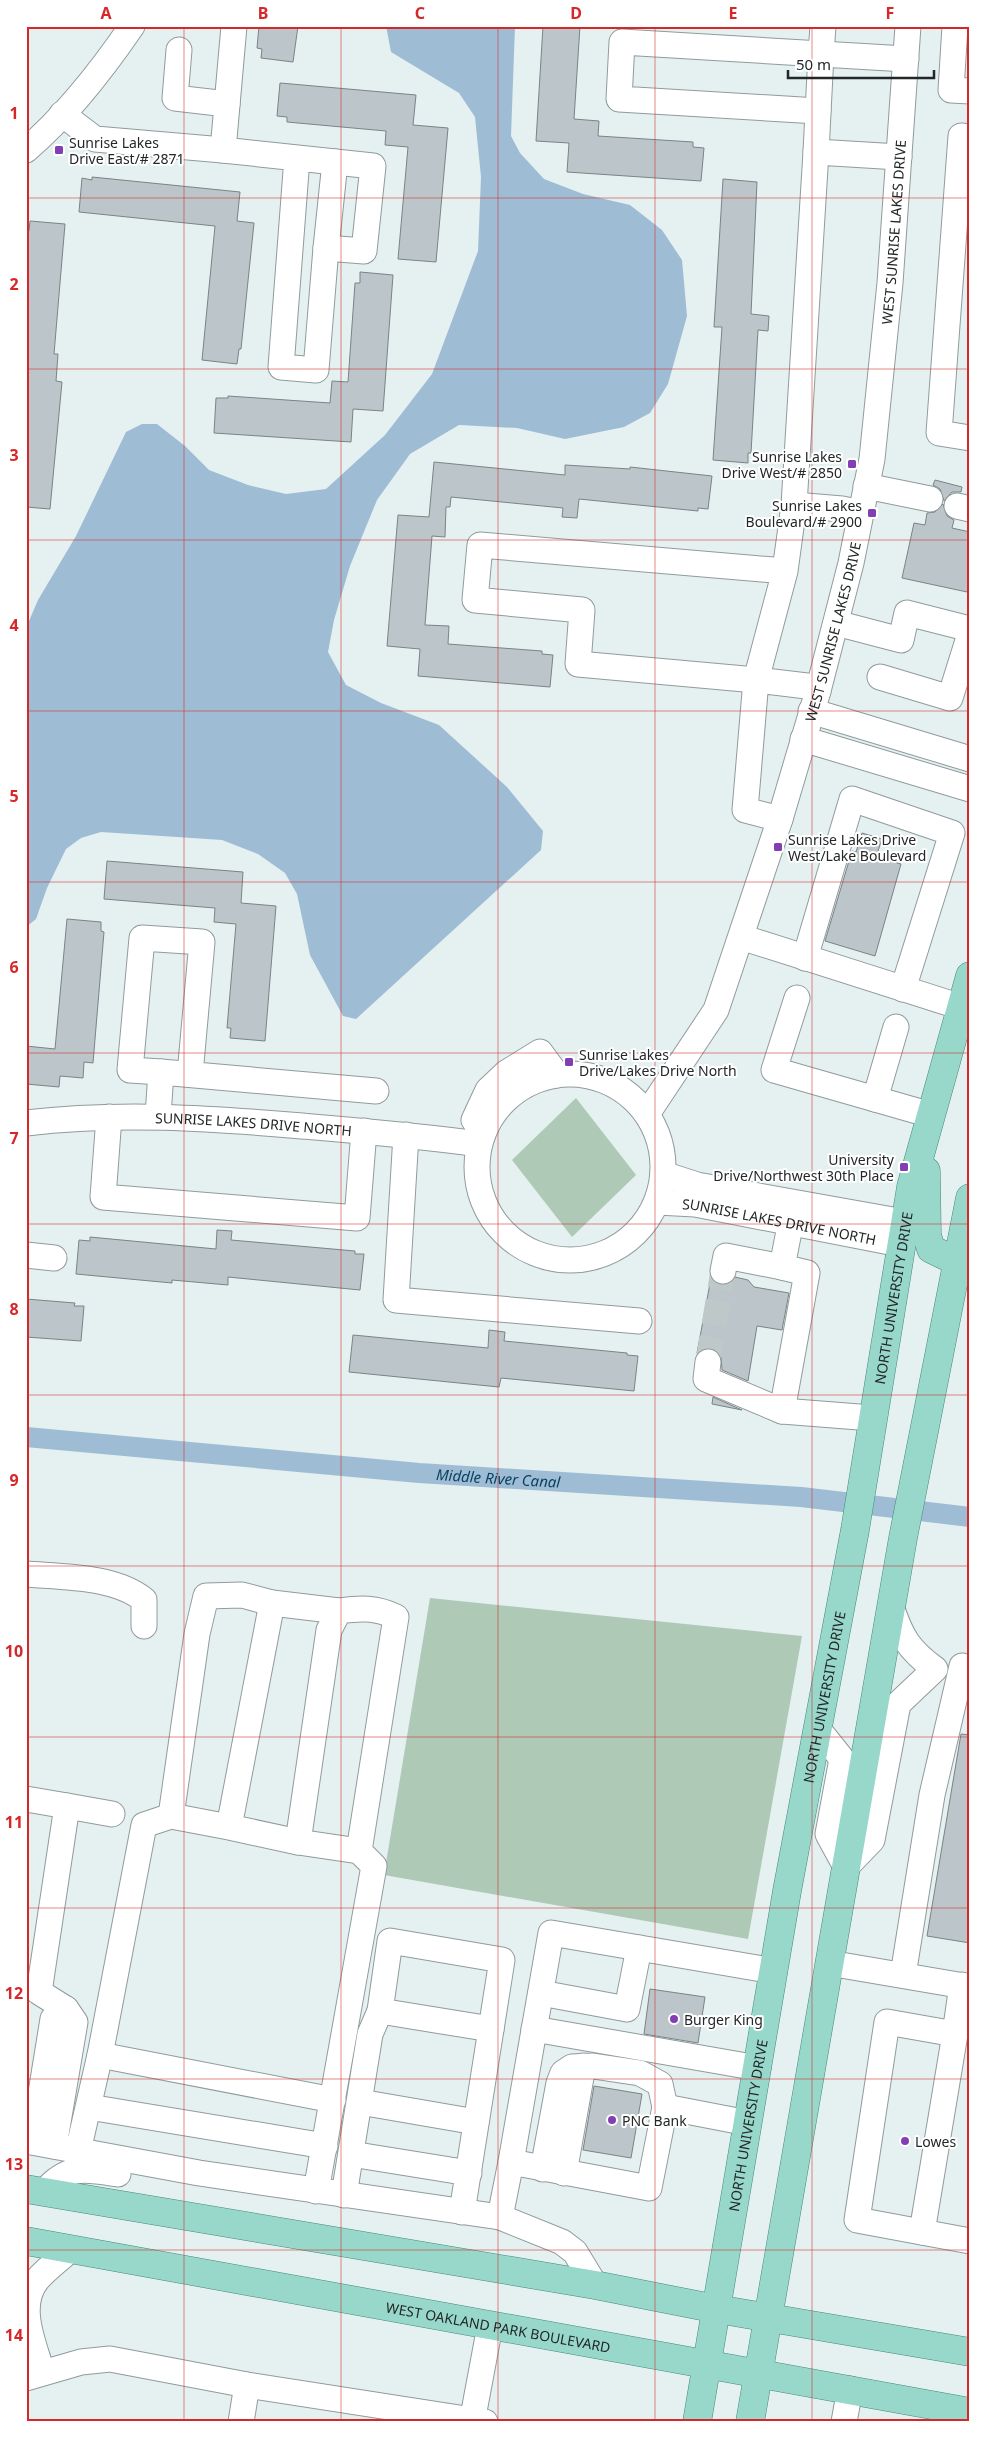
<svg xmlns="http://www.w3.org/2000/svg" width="996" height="2448" font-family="'Noto Sans',sans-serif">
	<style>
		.green { fill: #aecab6 }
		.water { fill: #9ebdd5 }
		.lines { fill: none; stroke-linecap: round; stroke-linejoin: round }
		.canal { stroke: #9ebdd5; stroke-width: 20 }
		.building { fill: #bcc6ca; stroke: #7a8386 }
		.minor-tunnel { stroke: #bec8c9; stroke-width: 25; stroke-dasharray: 25 12; stroke-linecap: butt }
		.minor-casing { stroke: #919b9c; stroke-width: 27 }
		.major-casing { stroke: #43897a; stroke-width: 29 }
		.minor { stroke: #fff; stroke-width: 25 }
		.major { stroke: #98d8ca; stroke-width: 28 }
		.grid { fill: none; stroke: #d62828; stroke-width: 1; stroke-opacity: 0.55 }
		.poi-dot { fill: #813fb3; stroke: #fff; stroke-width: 2 }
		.labels { text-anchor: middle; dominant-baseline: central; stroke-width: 4; stroke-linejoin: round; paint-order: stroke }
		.poi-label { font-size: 14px; fill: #232727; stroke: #fff; text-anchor: start }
		.street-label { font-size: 14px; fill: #232727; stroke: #fff }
		.water-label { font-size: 15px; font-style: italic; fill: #0a4061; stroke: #fff }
		.neatline { fill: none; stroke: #d62828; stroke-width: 2 }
		.grid-label { font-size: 16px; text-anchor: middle; font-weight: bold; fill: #d62828 }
	</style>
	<rect width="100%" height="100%" fill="#e5f0f1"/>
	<!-- green -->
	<g class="green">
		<polygon points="576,1098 636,1175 572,1237 512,1160"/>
		<polygon points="430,1598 802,1636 748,1939 384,1875"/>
	</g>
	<!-- water -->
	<polygon class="water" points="386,26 515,26 511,136 520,153 544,179 583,194 630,205 662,230 682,260 687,316 668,384 650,413 624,427 565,439 517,428 459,425 410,454 377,500 350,566 334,620 328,652 346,685 381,703 439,725 507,787 543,831 541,850 356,1019 343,1016 310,955 297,894 285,873 258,854 222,840 101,832 81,838 66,849 47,888 36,919 26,927 26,628 38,600 76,536 126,432 142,424 157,424 185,446 209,470 248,485 286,494 326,489 385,435 432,374 478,251 481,177 475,117 459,93 391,52"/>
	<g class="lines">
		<!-- canal -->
		<path class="canal" id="s1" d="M26 1437 419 1473 801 1497 970 1517"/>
	</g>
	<!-- building -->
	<g class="building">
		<polygon points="259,26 298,26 293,62 261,58 262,49 257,48"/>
		<polygon points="543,26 580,26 574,119 599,121 598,136 693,142 693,147 704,148 701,181 567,172 569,143 536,141"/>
		<polygon points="280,83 416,95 413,125 448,128 436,262 398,259 408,147 385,145 386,131 287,122 287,117 277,116"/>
		<polygon points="92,177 240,192 237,221 254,223 241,349 239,349 237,364 202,360 215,226 79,212 82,178 92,180"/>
		<polygon points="723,179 757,182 751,314 769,316 768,331 758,330 751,453 748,453 748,463 713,460 722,327 714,327"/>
		<polygon points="30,221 65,224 54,354 58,354 56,381 62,382 50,509 26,507 26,231 29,231"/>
		<polygon points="360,272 393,275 383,411 353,409 351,442 214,433 216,398 228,398 228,396 330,403 332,381 348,382 355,283 360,283"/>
		<polygon points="434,462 565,475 565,465 630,469 630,467 712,476 708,509 698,508 698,511 579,499 577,518 562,517 563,508 451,497 450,507 446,507 445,537 432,536 425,625 449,626 448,644 542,651 542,654 553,655 550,687 418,676 420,649 387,646 398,515 429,517"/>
		<polygon points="935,480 962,487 961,492 952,492 944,501 940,489 933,485"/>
		<polygon points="943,504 947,516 954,520 952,528 970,532 970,579 967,592 902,578 914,523 925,525 927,513 935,512"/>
		<polygon points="862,833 882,839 876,857 901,864 875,956 825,941 852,851 856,852"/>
		<polygon points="107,861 243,872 241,903 276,906 265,1041 230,1038 231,1028 227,1028 236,924 214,922 215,908 104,899"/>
		<polygon points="67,919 101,922 101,931 104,932 93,1063 84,1062 83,1078 60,1076 59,1087 26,1084 26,1046 55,1049"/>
		<polygon points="217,1230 232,1231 231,1240 355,1251 355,1254 364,1254 360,1290 228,1277 228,1285 172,1280 172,1283 76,1274 79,1240 90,1241 90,1237 216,1249"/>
		<polygon points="735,1277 748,1280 754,1287 789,1293 782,1330 757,1326 748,1381 722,1370 721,1357 716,1350 703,1349 697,1353 711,1278 721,1285 728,1284"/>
		<polygon points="26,1299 75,1303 74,1306 84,1306 81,1341 26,1337"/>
		<polygon points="489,1330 505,1332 504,1341 627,1353 627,1355 638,1356 634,1391 501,1378 499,1387 349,1372 353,1335 488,1348"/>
		<polygon points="713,1397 742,1410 712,1404"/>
		<polygon points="961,1734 970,1735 970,1943 927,1936"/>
		<polygon points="650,1989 705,1997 698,2043 644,2034"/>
		<polygon points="594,2086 642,2094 631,2158 583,2150"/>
	</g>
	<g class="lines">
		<!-- minor-tunnel -->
		<polyline class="minor-tunnel" points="708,1362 723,1271"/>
		<!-- minor casing -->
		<g class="minor-casing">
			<g id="minor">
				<polyline points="955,26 951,90 970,91"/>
				<polyline points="179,50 175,98 227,104"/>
				<polyline points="818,111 619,99 622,42 821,54 823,26"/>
				<polyline points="62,114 95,139 223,150 234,26"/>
				<polyline points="970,137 961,136 939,433 970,438"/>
				<path d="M26 150C67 115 102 70 132 26"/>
				<polyline points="223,150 373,166 364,251 326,248 316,370 281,367 297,158"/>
				<polyline points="816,152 821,54 906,59"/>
				<polyline points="326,248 335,162"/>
				<polyline points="866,486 930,499"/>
				<polyline points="794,505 816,152 899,157"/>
				<polyline points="957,506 970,509"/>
				<polyline points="785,571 480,545 475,600 582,610 578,664 756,680 785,571 794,505 842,509 861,513"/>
				<polyline points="836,623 901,640 907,613 970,629"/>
				<polyline points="880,677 950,698 970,634"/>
				<polyline points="811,711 970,759"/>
				<polyline points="803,739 970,789"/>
				<polyline points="780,819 745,810 756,680 807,686 818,691"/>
				<polyline points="741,937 961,1007"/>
				<polyline points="805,958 852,799 952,833 903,989"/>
				<polyline points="797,998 774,1070 931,1115"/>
				<polyline points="161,1072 130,1070 142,938 202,942 190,1074"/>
				<circle cx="570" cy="1167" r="93"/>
				<polyline points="875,1099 896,1027"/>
				<path id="s2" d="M647 1114 716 1010 780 819 818 691 851 563 872 459 890 283 908 26"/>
				<polyline points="158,1116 161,1072 376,1091"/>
				<polyline points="109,1117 103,1197 357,1218 364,1131"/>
				<path id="s3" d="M26 1123C120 1112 208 1118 302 1126 361 1131 421 1136 479 1144"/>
				<polyline points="480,1129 474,1120 488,1090 506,1073 540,1052 557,1075"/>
				<polyline points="406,1135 396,1300 639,1321"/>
				<polyline points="663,1174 697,1185 904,1222"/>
				<path id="s4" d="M657 1202 695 1204 900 1244"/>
				<polyline points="26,1255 54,1258"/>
				<polyline points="723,1271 726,1256 782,1267"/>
				<polyline points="708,1362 706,1379 782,1411 872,1418"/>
				<polyline points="782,1411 807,1273 782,1267 791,1221"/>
				<path d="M26 1574C62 1577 115 1576 144 1600V1626"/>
				<polyline points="272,1603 339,1611"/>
				<path d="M818 1729 842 1759 828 1834 846 1867 872 1840 898 1704 935 1669C909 1650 901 1637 891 1606"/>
				<polyline points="26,1799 67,1806 39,1992 66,2009 75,2022 54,2146"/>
				<polyline points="67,1806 112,1814"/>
				<polyline points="229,1827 171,1816 197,1634 206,1596 242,1595 272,1603 229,1827 298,1842"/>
				<polyline points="829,1963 970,1987"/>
				<polyline points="903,1975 932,1795 962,1666"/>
				<polyline points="962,1985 955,2034 887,2022 857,2220 970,2241"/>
				<polyline points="541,1993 627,2009 639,1948"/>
				<polyline points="380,2011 390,1941 502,1960 462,2212"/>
				<polyline points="534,2029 758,2068"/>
				<polyline points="100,2055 333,2100"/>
				<polyline points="360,2102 476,2122"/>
				<polyline points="89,2107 325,2146"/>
				<polyline points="26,2141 199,2173 500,2217 562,2242 575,2252 595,2285"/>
				<polyline points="33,2142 53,2019 66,2009"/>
				<polyline points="78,2151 100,2055 144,1825 171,1816"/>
				<polyline points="351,2154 469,2173"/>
				<polyline points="511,2162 551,1933 774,1971"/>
				<polyline points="543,2169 559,2083 563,2073 572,2067 593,2066 640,2073 660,2084 665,2107"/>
				<polyline points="564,2173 583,2066"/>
				<path d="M316 2191 374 1866 359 1851 396 1617C376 1607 360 1608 339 1611L329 1630 298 1842 359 1851"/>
				<path d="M44 2192C68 2164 86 2169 118 2174"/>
				<polyline points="344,2195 370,2034 380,2011 491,2029"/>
				<polyline points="500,2217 511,2162 649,2188 665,2107 748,2123"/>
				<polyline points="922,2232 955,2034"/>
				<path d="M42 2372C34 2344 16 2306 37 2280 46 2269 60 2259 71 2249"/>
				<polyline points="26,2378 81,2362 110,2359 247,2385 485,2422"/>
				<polyline points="241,2422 247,2385"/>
				<polyline points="472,2422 490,2326"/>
				<polyline points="844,2422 850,2389"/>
			</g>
		</g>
		<!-- major casing -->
		<g class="major-casing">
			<g id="major">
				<polyline points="926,1171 927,1235 931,1249 956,1261"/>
				<polyline points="26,2189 595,2285 717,2309 970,2352"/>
				<path id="s5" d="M26 2241 970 2412"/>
				<path id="s6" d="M697 2422 787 1891 855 1530 911 1187 970 976"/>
				<polyline points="750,2422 903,1538 970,1198"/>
			</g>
		</g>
		<!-- minor -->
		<use href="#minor" class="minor"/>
		<!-- major -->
		<use href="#major" class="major"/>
	</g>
	<!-- grid -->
	<path class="grid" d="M184 26V2422M341 26V2422M498 26V2422M655 26V2422M812 26V2422M26 198H970M26 369H970M26 540H970M26 711H970M26 882H970M26 1053H970M26 1224H970M26 1395H970M26 1566H970M26 1737H970M26 1908H970M26 2079H970M26 2250H970"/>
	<!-- markers -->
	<g class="poi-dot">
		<rect x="54" y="145" width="10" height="10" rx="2.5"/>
		<rect x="847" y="459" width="10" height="10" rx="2.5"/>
		<rect x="867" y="508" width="10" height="10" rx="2.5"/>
		<rect x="773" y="842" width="10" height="10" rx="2.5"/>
		<rect x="564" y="1057" width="10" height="10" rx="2.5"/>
		<rect x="899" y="1162" width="10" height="10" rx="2.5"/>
		<circle cx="674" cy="2019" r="5"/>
		<circle cx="612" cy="2120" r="5"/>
		<circle cx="905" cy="2141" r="5"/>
	</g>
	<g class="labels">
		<!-- poi labels -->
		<g class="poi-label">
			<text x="69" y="142">Sunrise Lakes<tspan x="69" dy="16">Drive East/# 2871</tspan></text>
			<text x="842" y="456" text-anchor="end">Sunrise Lakes<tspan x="842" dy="16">Drive West/# 2850</tspan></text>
			<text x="862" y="505" text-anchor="end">Sunrise Lakes<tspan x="862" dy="16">Boulevard/# 2900</tspan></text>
			<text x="788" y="839">Sunrise Lakes Drive<tspan x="788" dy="16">West/Lake Boulevard</tspan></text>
			<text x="579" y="1054">Sunrise Lakes<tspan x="579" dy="16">Drive/Lakes Drive North</tspan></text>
			<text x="894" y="1159" text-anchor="end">University<tspan x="894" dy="16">Drive/Northwest 30th Place</tspan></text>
			<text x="684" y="2019">Burger King</text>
			<text x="622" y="2120">PNC Bank</text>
			<text x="915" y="2141">Lowes</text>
		</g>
		<!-- street labels -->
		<g class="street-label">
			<text stroke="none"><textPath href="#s2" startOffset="926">WEST SUNRISE LAKES DRIVE</textPath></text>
			<text stroke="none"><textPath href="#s2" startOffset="521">WEST SUNRISE LAKES DRIVE</textPath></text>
			<text stroke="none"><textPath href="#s3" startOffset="228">SUNRISE LAKES DRIVE NORTH</textPath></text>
			<text stroke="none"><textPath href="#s4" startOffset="124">SUNRISE LAKES DRIVE NORTH</textPath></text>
			<text stroke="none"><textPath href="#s6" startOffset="1141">NORTH UNIVERSITY DRIVE</textPath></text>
			<text stroke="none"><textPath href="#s6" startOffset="736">NORTH UNIVERSITY DRIVE</textPath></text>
			<text stroke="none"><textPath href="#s6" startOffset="301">NORTH UNIVERSITY DRIVE</textPath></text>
			<text stroke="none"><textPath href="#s5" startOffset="480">WEST OAKLAND PARK BOULEVARD</textPath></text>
		</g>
		<!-- water labels -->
		<g class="water-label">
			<text stroke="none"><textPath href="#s1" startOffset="474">Middle River Canal</textPath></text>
		</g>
	</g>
	<!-- border -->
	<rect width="996" height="2448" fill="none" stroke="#ffffff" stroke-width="55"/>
	<!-- scale -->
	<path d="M788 70v8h146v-8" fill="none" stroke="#232727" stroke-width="2.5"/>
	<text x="796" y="70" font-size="15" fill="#232727" stroke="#ffffff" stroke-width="4" paint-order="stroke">50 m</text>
	<rect x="28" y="28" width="940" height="2392" class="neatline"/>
	<g class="grid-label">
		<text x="106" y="19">A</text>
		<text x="263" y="19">B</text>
		<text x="420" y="19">C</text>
		<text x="576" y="19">D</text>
		<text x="733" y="19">E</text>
		<text x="890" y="19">F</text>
		<text x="14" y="119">1</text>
		<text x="14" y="290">2</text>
		<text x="14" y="461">3</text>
		<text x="14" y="631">4</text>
		<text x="14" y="802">5</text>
		<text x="14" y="973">6</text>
		<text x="14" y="1144">7</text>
		<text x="14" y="1315">8</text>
		<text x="14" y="1486">9</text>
		<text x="14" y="1657">10</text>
		<text x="14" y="1828">11</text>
		<text x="14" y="1999">12</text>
		<text x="14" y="2170">13</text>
		<text x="14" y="2341">14</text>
	</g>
</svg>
